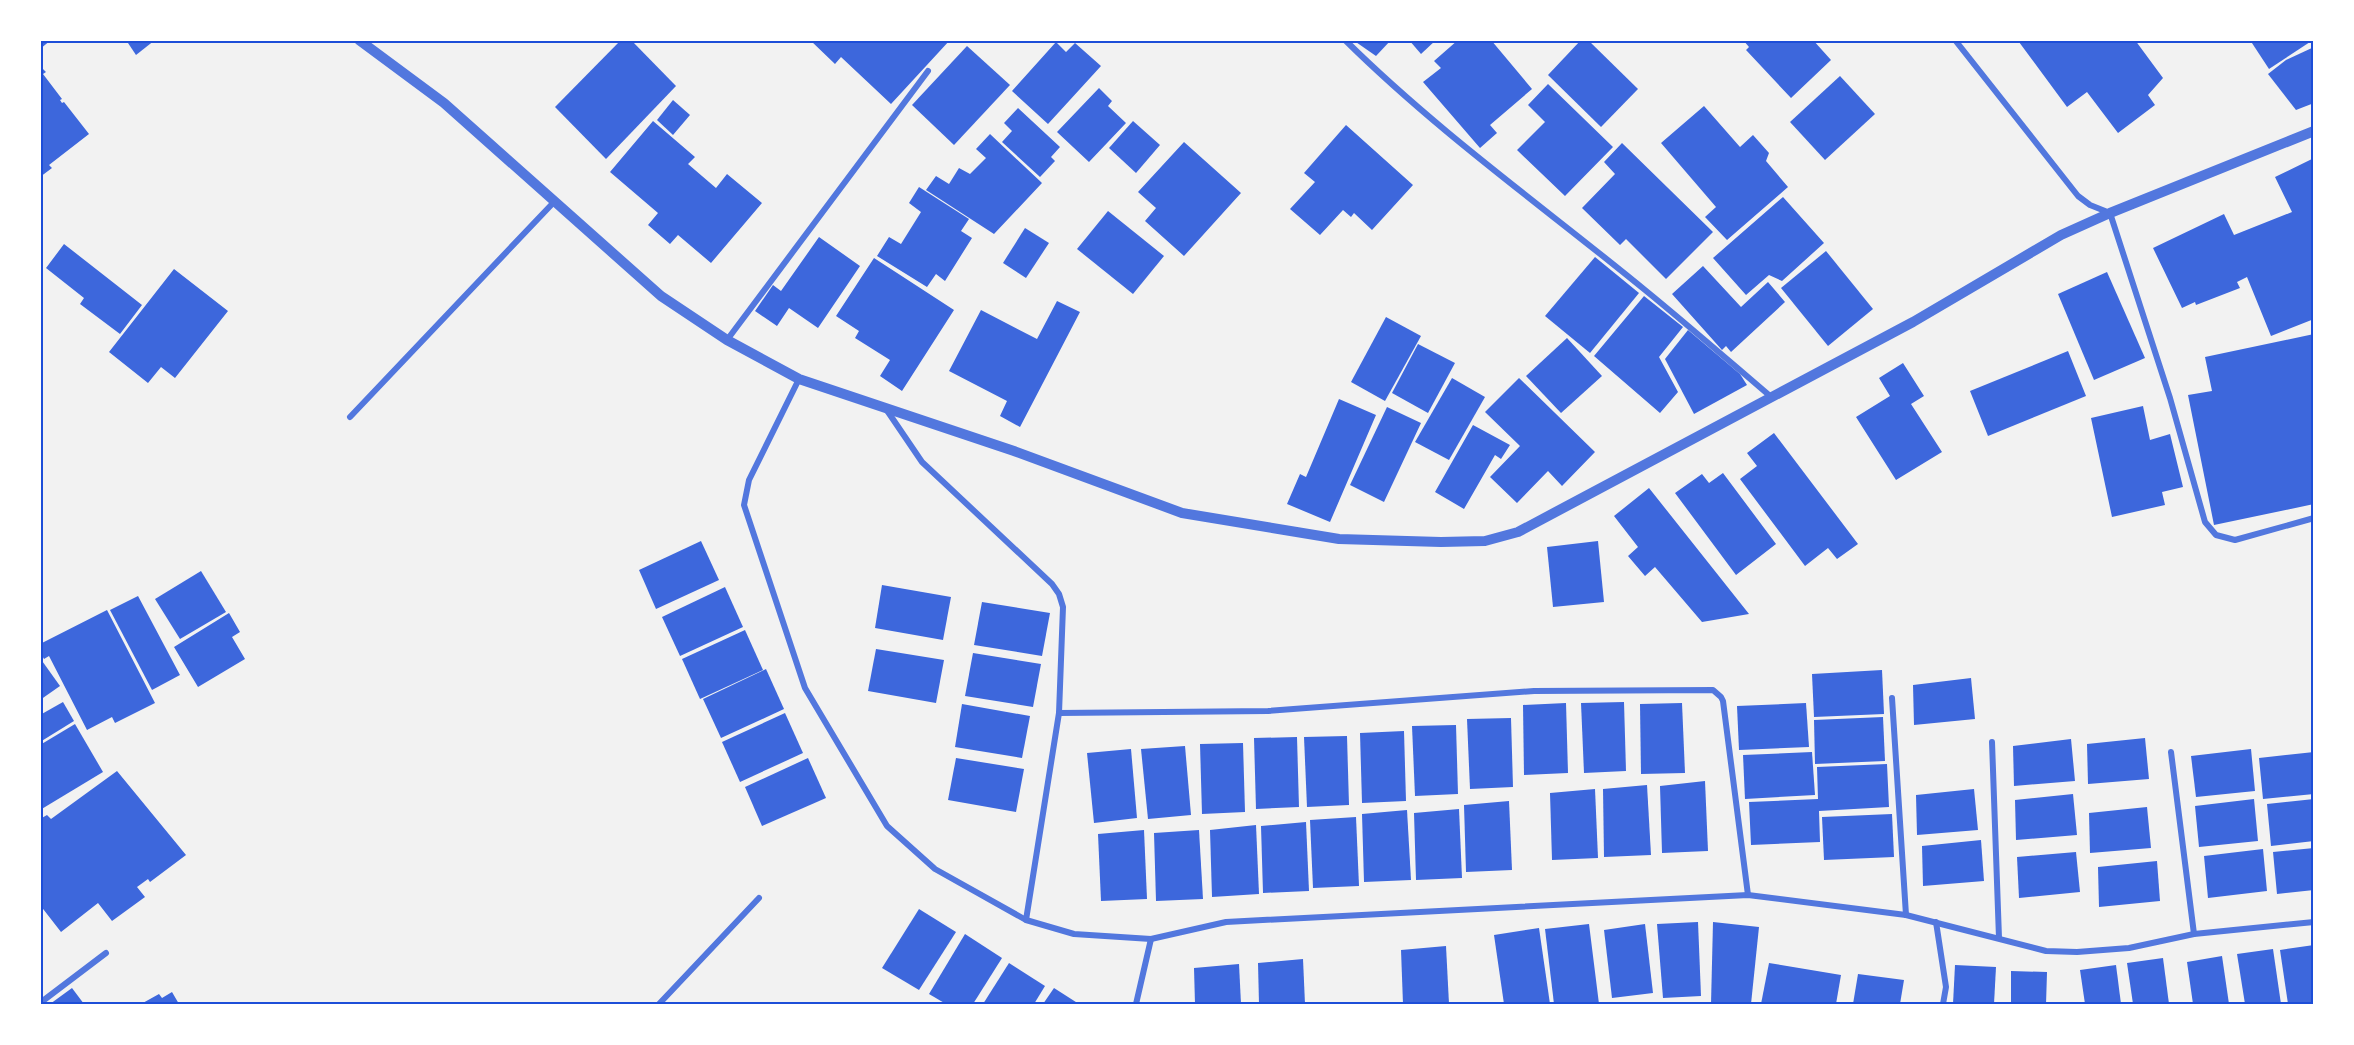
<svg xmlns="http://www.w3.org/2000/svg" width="2354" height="1045" font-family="'Work Sans',sans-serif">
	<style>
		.building { fill: #3d67dc }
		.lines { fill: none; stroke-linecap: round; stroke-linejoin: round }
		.minor { stroke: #5277de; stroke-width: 6 }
		.tertiary { stroke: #5277de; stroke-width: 10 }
		.neatline { fill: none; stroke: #1d4ed8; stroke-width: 2 }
	</style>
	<rect width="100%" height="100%" fill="#f2f2f2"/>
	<!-- building -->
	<g class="building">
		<polygon points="40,40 51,40 40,49"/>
		<polygon points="126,40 155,40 136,55"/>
		<polygon points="621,40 631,40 676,86 606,159 555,107"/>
		<polygon points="810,40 950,40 891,104 841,57 835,64"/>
		<polygon points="1353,40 1391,40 1376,56"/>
		<polygon points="1409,40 1436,40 1421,54"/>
		<polygon points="1458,40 1491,40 1532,89 1490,125 1497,133 1480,148 1423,82 1441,68 1434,61"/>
		<polygon points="1581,40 1588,40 1638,89 1601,127 1548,75"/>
		<polygon points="1743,40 1813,40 1831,60 1791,98 1746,50 1749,47"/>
		<polygon points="2021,40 2135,40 2163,78 2148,95 2155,105 2118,133 2087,92 2067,107 2019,42"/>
		<polygon points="2250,40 2313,40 2269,69"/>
		<polygon points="1056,42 1066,52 1075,43 1101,66 1048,124 1012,91"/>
		<polygon points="967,46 1010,85 954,145 912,105"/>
		<polygon points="2314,47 2314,103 2296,110 2268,74 2286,60"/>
		<polygon points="40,66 46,72 43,74 62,99 60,100 62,103 64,102 89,134 49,165 52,168 40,177"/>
		<polygon points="1840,76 1875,114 1825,160 1790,122"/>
		<polygon points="1548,84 1613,147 1565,196 1517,150 1545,122 1528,105"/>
		<polygon points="1099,88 1112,101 1108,106 1126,123 1089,162 1057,132"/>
		<polygon points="673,100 690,115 673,135 657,120"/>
		<polygon points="1704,106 1740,147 1753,135 1769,153 1766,161 1788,187 1727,240 1705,217 1716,207 1661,143"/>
		<polygon points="1018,108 1060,147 1051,157 1055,161 1040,177 1002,142 1012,131 1004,123"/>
		<polygon points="653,121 695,157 688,164 716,188 727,174 762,203 711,263 678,235 670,244 648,225 658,213 610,172"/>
		<polygon points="1133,121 1160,145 1136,173 1109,148"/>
		<polygon points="1346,125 1413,185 1372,230 1354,213 1351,217 1343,210 1320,235 1290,209 1315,182 1304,173"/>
		<polygon points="990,134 1042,183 994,234 926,190 936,176 949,184 959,168 970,174 986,158 976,149"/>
		<polygon points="1184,142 1241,193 1184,256 1145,221 1156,208 1138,192"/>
		<polygon points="1622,143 1713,232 1666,279 1626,239 1620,245 1582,208 1615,174 1604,162"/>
		<polygon points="2314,158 2314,319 2271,336 2247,277 2237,282 2240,288 2196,305 2195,302 2182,308 2153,248 2224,214 2234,235 2292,212 2275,177"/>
		<polygon points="919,187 969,219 961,231 972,238 945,281 936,274 927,287 877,256 889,237 901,244 921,212 909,203"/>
		<polygon points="1783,197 1824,243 1782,281 1769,275 1746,295 1713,258"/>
		<polygon points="1108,211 1164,256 1133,294 1077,249"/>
		<polygon points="1025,228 1049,243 1026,278 1003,263"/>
		<polygon points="819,237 860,266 818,328 789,308 777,326 755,311 773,285 781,291"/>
		<polygon points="64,244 142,305 120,334 80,304 84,298 46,268"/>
		<polygon points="1826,251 1873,309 1828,346 1781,288"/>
		<polygon points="1595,257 1639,293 1590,353 1545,316"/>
		<polygon points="874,258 954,310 902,391 880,376 890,360 855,338 859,331 836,316"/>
		<polygon points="1703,266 1741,307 1768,282 1785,302 1731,352 1726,346 1722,350 1672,294"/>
		<polygon points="174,269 228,311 175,378 161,367 148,383 109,352"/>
		<polygon points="2107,272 2145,358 2094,380 2058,294"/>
		<polygon points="1644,296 1683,327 1659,357 1678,392 1660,413 1594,356"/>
		<polygon points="1057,301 1080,312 1020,427 1000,416 1007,401 949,371 981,310 1037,339"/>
		<polygon points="1386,317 1421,336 1385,401 1351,382"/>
		<polygon points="1688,330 1740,374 1747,385 1694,414 1665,359"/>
		<polygon points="2314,334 2314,504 2214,525 2188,395 2212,391 2205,357"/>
		<polygon points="1567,338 1602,376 1561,413 1526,376"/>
		<polygon points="1418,344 1455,363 1428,413 1392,393"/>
		<polygon points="2068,351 2086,396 1988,436 1970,391"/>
		<polygon points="1903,363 1924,396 1911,404 1942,452 1896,480 1856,417 1890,396 1879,378"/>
		<polygon points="1452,378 1485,397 1449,460 1415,442"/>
		<polygon points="1519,378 1595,452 1562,486 1548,471 1517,503 1490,477 1520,446 1485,412"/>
		<polygon points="1339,399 1376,415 1330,522 1287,504 1300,474 1306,477"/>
		<polygon points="2143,406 2150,440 2170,434 2183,487 2162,492 2165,505 2112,517 2091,418"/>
		<polygon points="1387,407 1421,423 1384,502 1350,485"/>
		<polygon points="1473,425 1510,445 1501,459 1495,455 1464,509 1435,492"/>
		<polygon points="1774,433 1858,544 1837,559 1828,548 1805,566 1740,479 1757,466 1747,453"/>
		<polygon points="1723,473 1776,544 1736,575 1675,493 1702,474 1709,483"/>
		<polygon points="1649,488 1749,614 1702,622 1655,567 1645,576 1628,556 1638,547 1614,516"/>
		<polygon points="701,541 719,580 656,609 639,570"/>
		<polygon points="1598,541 1604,602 1553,607 1547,547"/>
		<polygon points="201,571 226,612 180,639 155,599"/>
		<polygon points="882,585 951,597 943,640 875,628"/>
		<polygon points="725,587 743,627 680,656 662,617"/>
		<polygon points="138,596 180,675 152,690 110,610"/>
		<polygon points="982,602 1050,613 1042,656 974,645"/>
		<polygon points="107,610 155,703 115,723 112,717 87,730 49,656 44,659 40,652 40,644"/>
		<polygon points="229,613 240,632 232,637 245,659 198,687 174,647"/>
		<polygon points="745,630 763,670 700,699 682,659"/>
		<polygon points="876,649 944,660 936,703 868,691"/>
		<polygon points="973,653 1041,664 1033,707 965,696"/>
		<polygon points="40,658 60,686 40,700"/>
		<polygon points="766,669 784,709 721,738 703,699"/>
		<polygon points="1882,670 1884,714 1814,717 1812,674"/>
		<polygon points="1971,678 1975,719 1914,725 1913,685"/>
		<polygon points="63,702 74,721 40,742 40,715"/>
		<polygon points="1624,702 1626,771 1584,773 1581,703"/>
		<polygon points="1566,703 1568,773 1524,775 1523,705"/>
		<polygon points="1682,703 1685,773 1641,774 1640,704"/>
		<polygon points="1806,703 1809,747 1739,750 1737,706"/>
		<polygon points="962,704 1030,716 1022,758 955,747"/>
		<polygon points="785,713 803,753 740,782 722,742"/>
		<polygon points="1883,717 1885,761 1815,764 1814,720"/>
		<polygon points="1511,718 1513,787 1470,789 1467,719"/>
		<polygon points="75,724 103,772 40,810 40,745"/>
		<polygon points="1456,725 1458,794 1415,796 1412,726"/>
		<polygon points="1404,731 1406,801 1362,803 1360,733"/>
		<polygon points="1347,736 1349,805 1307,807 1304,737"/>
		<polygon points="1297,737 1299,807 1256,809 1254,738"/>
		<polygon points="2145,738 2149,779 2088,784 2087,744"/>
		<polygon points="2071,739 2075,781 2014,786 2013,746"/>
		<polygon points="1243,743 1245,812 1202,814 1200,744"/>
		<polygon points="1185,746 1191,815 1148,819 1141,749"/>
		<polygon points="1131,749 1137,818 1094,823 1087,753"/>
		<polygon points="2251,749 2255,791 2196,797 2191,756"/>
		<polygon points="1812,752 1815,795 1745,799 1743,755"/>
		<polygon points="2314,752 2314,794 2263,799 2259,758"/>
		<polygon points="808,758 826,798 762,826 745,787"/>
		<polygon points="956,758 1024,769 1016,812 948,800"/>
		<polygon points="1887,764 1889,807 1819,811 1820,842 1751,845 1749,802 1818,799 1817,767"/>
		<polygon points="117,771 186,855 150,882 148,879 137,887 145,897 112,921 98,903 61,932 40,905 40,819 47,815 51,819"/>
		<polygon points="1705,781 1708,851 1662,853 1660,786"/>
		<polygon points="1647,785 1651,855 1604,857 1603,789"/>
		<polygon points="1595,789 1598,858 1552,860 1550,793"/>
		<polygon points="1974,789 1978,830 1917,835 1916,795"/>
		<polygon points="2073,794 2077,835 2016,840 2015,800"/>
		<polygon points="2254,799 2258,841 2199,847 2195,806"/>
		<polygon points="2314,799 2314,841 2271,846 2267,804"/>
		<polygon points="1509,801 1512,870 1466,872 1464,805"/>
		<polygon points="2147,807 2151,848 2090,853 2089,813"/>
		<polygon points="1459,809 1462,878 1416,880 1414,813"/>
		<polygon points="1407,810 1411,880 1364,882 1362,814"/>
		<polygon points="1892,814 1894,857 1824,860 1822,817"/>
		<polygon points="1356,817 1359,886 1313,888 1310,820"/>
		<polygon points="1306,822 1309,891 1263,893 1261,826"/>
		<polygon points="1256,825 1259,894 1212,897 1210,830"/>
		<polygon points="1144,830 1147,899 1101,901 1098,834"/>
		<polygon points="1199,830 1203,899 1156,901 1154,833"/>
		<polygon points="1981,840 1984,881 1923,886 1922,846"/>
		<polygon points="2314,848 2314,890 2277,894 2273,852"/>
		<polygon points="2263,849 2267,891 2208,898 2204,856"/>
		<polygon points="2076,852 2080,892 2019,898 2017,857"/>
		<polygon points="2157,861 2160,901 2099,907 2098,867"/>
		<polygon points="919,909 956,932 919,990 882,968"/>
		<polygon points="1698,922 1701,996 1663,998 1657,924"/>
		<polygon points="1713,922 1759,927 1751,1004 1711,1004"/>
		<polygon points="1589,924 1599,1004 1554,1004 1545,929"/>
		<polygon points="1645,924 1653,993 1612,998 1604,930"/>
		<polygon points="1539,928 1550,1004 1504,1004 1494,935"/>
		<polygon points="965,934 1002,958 973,1004 946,1004 929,994"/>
		<polygon points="2314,945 2314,1004 2288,1004 2280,950"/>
		<polygon points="1446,946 1449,1004 1403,1004 1401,950"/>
		<polygon points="2273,949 2281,1004 2245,1004 2237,954"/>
		<polygon points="2222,956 2229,1004 2193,1004 2187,962"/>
		<polygon points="2163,958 2169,1004 2133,1004 2127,963"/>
		<polygon points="1303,959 1305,1004 1259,1004 1258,963"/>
		<polygon points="1009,963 1045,986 1034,1004 983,1004"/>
		<polygon points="1769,963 1841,975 1836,1004 1761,1004"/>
		<polygon points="1239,964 1241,1004 1195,1004 1194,968"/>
		<polygon points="1955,965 1996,967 1994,1004 1953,1004"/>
		<polygon points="2116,965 2121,1004 2085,1004 2080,970"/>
		<polygon points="2011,971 2047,972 2046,1004 2011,1004"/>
		<polygon points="1858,974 1904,980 1900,1004 1853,1004"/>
		<polygon points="72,988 84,1004 50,1004"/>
		<polygon points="1054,988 1079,1004 1043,1004"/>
		<polygon points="172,992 179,1004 141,1004 159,994 162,998"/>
	</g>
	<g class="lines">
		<!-- minor -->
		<g class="minor">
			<path d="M1345 40C1438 132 1545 208 1645 290 1688 325 1729 361 1770 396"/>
			<polyline points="1955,40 2078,196 2090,205 2110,213 2170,398 2205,522 2216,535 2235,540 2314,518"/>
			<polyline points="727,340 928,71"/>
			<polyline points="799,379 749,480 744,505 805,688 887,826 935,869 1026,920 1074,934 1151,939 1226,922 1748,895 1906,915 2046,951 2077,952 2129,948 2194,934 2314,922"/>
			<polyline points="886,409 922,462 1052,584 1059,594 1063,607 1059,713 1026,920"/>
			<polyline points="350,417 554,202"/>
			<polyline points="1892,698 1906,915"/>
			<polyline points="1059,713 1268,711 1534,691 1713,690 1721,697 1723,701 1748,895"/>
			<polyline points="1992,742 1999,938"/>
			<polyline points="2171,752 2194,934"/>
			<polyline points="1936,922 1946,987 1943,1004"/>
			<polyline points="40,1003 106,953"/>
			<polyline points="659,1004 759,898"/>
			<polyline points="1136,1004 1151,939"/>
		</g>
		<!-- tertiary -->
		<polyline class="tertiary" points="359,40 444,103 661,296 727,340 799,379 1014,451 1182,513 1339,539 1441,542 1485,541 1518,532 1913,322 2061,235 2110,213 2314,131"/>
	</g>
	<!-- border -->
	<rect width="2354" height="1045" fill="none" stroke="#ffffff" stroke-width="84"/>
	<rect x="42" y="42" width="2270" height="961" class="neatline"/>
</svg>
